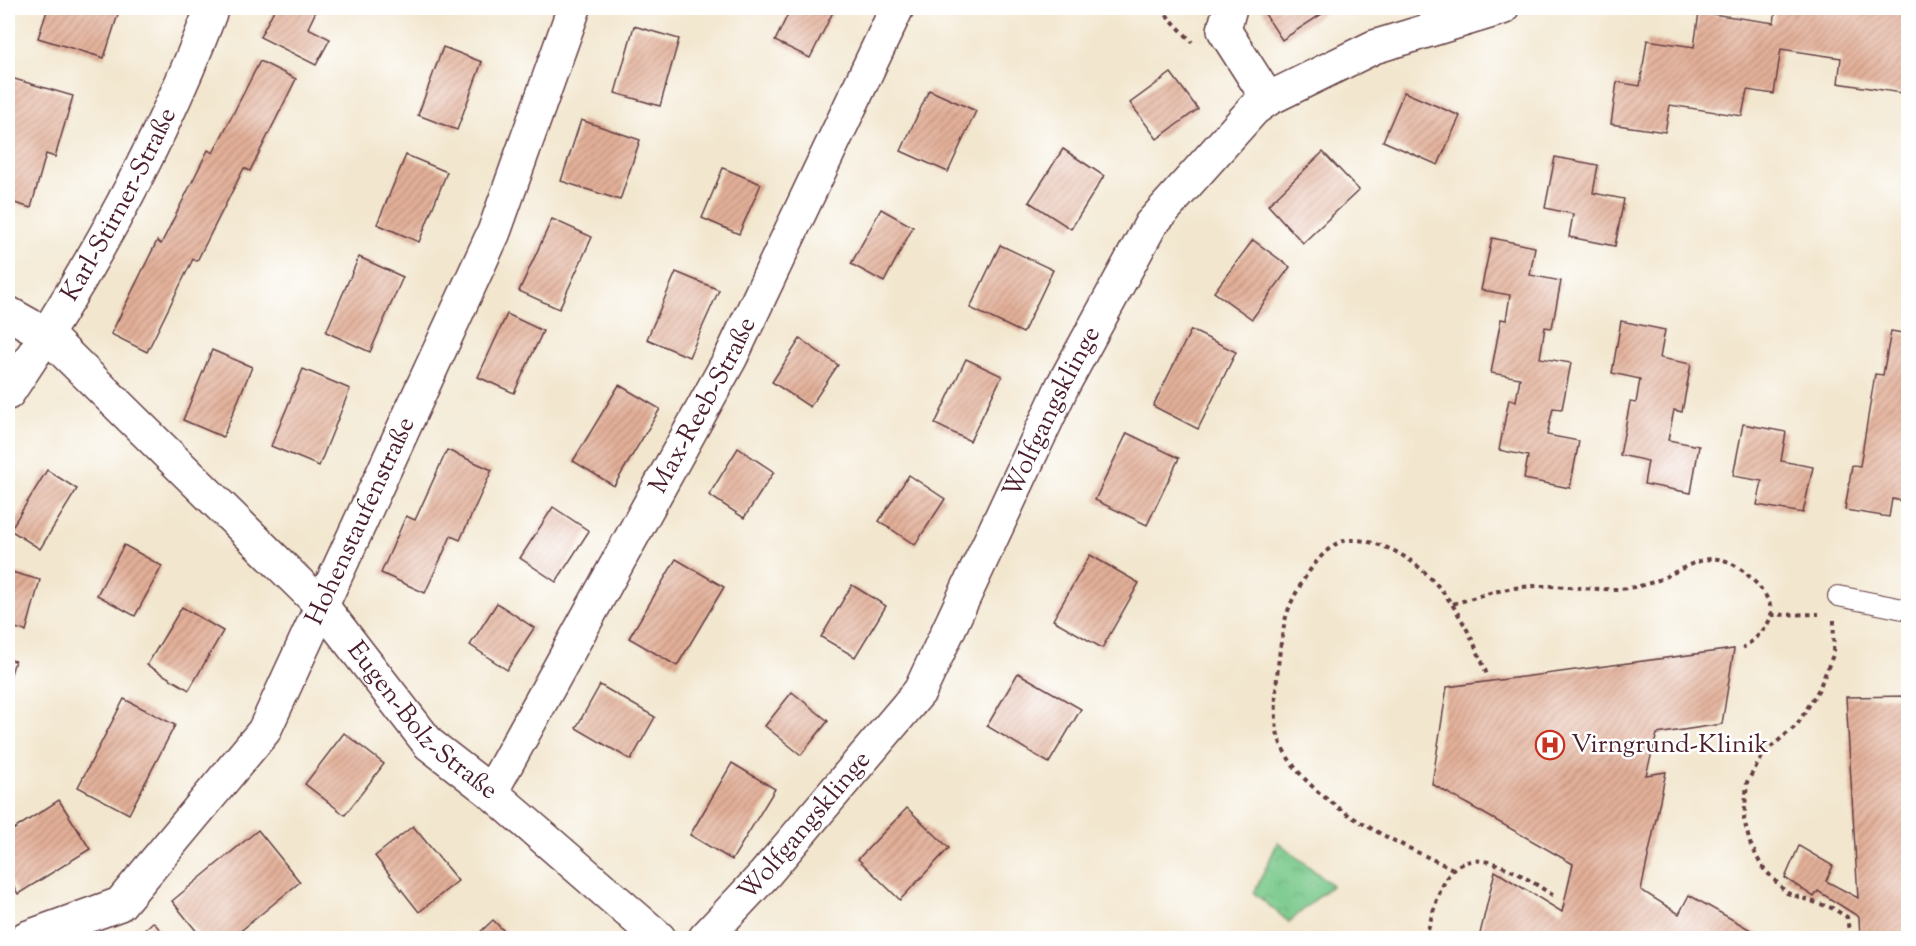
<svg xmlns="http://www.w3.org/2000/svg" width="1916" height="946" font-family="'Sorts Mill Goudy',serif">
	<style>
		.park { fill: url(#park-crowns); stroke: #60745a; stroke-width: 1.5 }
		.building { fill: url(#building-hatch) }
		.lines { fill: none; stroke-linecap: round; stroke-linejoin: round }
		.lane-casing { stroke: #633d43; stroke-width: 22 }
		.street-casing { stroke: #633d43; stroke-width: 36 }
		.path { stroke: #633d43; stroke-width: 4; stroke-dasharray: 4.5 4.5; stroke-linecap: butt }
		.lane { stroke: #fff; stroke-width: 20 }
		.street { stroke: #fff; stroke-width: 33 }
		.labels { text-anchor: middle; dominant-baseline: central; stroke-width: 5; stroke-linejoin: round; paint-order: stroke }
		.street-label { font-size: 26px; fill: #4a1f2b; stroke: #fff }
		.poi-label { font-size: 26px; fill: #4a1f2b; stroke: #fff; text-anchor: start }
	</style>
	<defs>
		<pattern id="park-crowns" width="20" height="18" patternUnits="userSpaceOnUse" patternTransform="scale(1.5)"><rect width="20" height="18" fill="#77c889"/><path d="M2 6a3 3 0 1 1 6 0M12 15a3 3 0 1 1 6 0" fill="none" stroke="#68ab76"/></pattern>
		<pattern id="building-hatch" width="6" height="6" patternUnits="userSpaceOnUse" patternTransform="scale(1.5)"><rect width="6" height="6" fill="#e3b099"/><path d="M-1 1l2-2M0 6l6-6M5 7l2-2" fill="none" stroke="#ba8f7d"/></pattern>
	</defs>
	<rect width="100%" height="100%" fill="#fff"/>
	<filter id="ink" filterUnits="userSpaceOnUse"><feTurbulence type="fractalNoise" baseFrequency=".0167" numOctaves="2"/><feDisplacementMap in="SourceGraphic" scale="12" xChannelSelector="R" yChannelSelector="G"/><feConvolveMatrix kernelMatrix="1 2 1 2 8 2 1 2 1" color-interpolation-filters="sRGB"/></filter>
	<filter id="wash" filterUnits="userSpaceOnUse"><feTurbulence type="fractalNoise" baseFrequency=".008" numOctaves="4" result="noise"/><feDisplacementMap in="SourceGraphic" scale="24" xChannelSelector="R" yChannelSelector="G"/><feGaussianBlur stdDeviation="1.35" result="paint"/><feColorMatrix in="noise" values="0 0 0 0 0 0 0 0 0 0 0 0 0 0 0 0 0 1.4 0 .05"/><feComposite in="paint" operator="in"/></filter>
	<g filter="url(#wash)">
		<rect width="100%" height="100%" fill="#f2e6ce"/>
		<!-- park -->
		<polygon class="park" points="1278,842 1332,885 1289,922 1254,893"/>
		<g id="blocks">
			<!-- building -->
			<g class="building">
				<polygon points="48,8 120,8 104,58 38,38"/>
				<polygon points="275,8 317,9 308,28 330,39 316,65 260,37"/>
				<polygon points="791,8 835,8 810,58 775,41"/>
				<polygon points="1261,8 1331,8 1282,40"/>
				<polygon points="1776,8 1908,8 1908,58 1907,58 1901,93 1838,83 1841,58 1781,49 1774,94 1747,90 1742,116 1670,105 1665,132 1611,124 1617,82 1640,86 1647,40 1694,47 1699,12 1774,23"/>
				<polygon points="634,26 679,39 660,106 615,93"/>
				<polygon points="443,47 482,62 457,130 418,115"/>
				<polygon points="260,61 296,79 250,171 244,168 197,261 193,259 147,352 111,334 157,241 161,244 208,150 213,153"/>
				<polygon points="1171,73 1198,109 1157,139 1130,103"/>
				<polygon points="11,78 73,96 55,157 46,154 31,208 8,201 8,90"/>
				<polygon points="929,90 976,111 948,172 901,151"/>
				<polygon points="1404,92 1460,116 1438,165 1383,141"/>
				<polygon points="581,120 640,140 620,200 561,181"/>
				<polygon points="1063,149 1104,176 1071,229 1029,202"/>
				<polygon points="1323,152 1359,190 1303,243 1268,205"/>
				<polygon points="406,155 447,172 419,242 377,224"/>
				<polygon points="1555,157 1598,165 1593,193 1624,199 1615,246 1569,237 1573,214 1545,208"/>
				<polygon points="723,168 761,184 739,234 702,218"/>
				<polygon points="881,209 913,227 884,282 851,264"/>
				<polygon points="552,219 592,237 559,309 519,291"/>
				<polygon points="1492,238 1535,247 1530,275 1561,281 1552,328 1545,327 1540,358 1571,363 1562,409 1553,408 1547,435 1579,441 1570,488 1524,479 1528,456 1499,450 1509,399 1516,401 1520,378 1491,373 1501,319 1506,320 1510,295 1481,290"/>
				<polygon points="1253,240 1290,267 1252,319 1214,292"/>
				<polygon points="1000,245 1053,270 1023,333 970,308"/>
				<polygon points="359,257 403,277 370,352 326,332"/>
				<polygon points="676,272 719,290 689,357 647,339"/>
				<polygon points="507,314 543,331 514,393 478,377"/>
				<polygon points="1621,321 1665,330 1660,358 1691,364 1682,412 1674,410 1668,440 1699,446 1691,493 1644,484 1648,461 1620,455 1630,402 1636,403 1640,379 1612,373"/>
				<polygon points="1191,330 1236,352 1198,429 1153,406"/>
				<polygon points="1891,331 1908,334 1908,444 1906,456 1908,456 1908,502 1892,499 1889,517 1845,510 1852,465 1860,466 1875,374 1883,375"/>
				<polygon points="800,339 838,365 810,407 772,382"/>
				<polygon points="212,350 252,367 223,437 183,420"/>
				<polygon points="966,359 1002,376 970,441 935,424"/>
				<polygon points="303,369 350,389 319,466 271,446"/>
				<polygon points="619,385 660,409 614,486 573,461"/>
				<polygon points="1743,424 1786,432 1781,461 1813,467 1803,513 1757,505 1762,481 1733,476"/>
				<polygon points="1127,433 1179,458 1147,525 1095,500"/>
				<polygon points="738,448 774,472 744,518 709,495"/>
				<polygon points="447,450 492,470 460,540 451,536 425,593 381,573 406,516 415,520"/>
				<polygon points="47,470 77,489 40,549 10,530"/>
				<polygon points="909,475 945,499 915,545 879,521"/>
				<polygon points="553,507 589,531 556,582 520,558"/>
				<polygon points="124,545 162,566 135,616 97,595"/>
				<polygon points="1090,555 1139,583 1102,648 1053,620"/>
				<polygon points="676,559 724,587 677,666 629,638"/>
				<polygon points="8,571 40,580 26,631 8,626"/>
				<polygon points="852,585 886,606 855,657 821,637"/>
				<polygon points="497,603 534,628 507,670 470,645"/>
				<polygon points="182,607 223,631 189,690 147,665"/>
				<polygon points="1734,649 1722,724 1657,734 1646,775 1666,772 1641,890 1679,914 1689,895 1765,938 1479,938 1495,871 1562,912 1573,864 1432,784 1447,687"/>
				<polygon points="8,659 15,661 8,683"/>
				<polygon points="1018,673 1081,709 1049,763 987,726"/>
				<polygon points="600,685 655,717 631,760 576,728"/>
				<polygon points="792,692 828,721 801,755 765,726"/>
				<polygon points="1908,696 1908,938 1860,938 1859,917 1818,891 1814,897 1785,878 1799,846 1833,866 1826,881 1858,898 1846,697"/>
				<polygon points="124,699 175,725 129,814 78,787"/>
				<polygon points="344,733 384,764 345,815 305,784"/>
				<polygon points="732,763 775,789 732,860 690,835"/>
				<polygon points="59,800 90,849 18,894 8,877 8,833"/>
				<polygon points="907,808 949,848 900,900 858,859"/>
				<polygon points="413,826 458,881 419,912 375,856"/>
				<polygon points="258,830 300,882 232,938 202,938 172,901"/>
				<polygon points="493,920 511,938 474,938"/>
				<polygon points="153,922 168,938 135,938"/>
			</g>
		</g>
	</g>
	<g filter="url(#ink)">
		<use href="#blocks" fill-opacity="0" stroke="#633d43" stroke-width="1.5"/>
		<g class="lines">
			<!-- lane casing -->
			<g class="lane-casing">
				<polyline id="lane" points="1838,596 1908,610"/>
			</g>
			<!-- street casing -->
			<g class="street-casing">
				<g id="street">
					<polyline points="1230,8 1224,30 1268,99"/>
					<path id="s1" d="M8 313 47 335 322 606 429 744 491 792 659 938"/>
					<path id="s2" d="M8 393C89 273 161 143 212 8"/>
					<path id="s3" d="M491 792 731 357 897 8"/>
					<path id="s4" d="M26 938 120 904 264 731 494 232 574 8"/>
					<path id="s5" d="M705 938 765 874 920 691 1062 387 1151 224 1254 109 1268 99 1374 47 1502 8"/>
				</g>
			</g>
			<!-- path -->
			<g class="path">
				<polyline points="1160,8 1192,42"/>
				<path d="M1453 604C1476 597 1499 589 1523 587 1566 582 1609 597 1650 583 1673 576 1694 557 1718 559 1737 560 1774 595 1771 614 1769 629 1753 640 1743 648"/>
				<polyline points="1771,615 1819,614"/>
				<polyline points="1834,620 1833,655 1819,689 1797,725 1765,752 1747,782 1744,820 1750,843 1762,867 1787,893 1832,908 1847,917 1850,938"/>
				<path d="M1453 869C1398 843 1323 811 1289 759 1284 752 1278 739 1277 730 1273 700 1279 645 1286 617 1292 595 1317 553 1338 543 1349 538 1362 540 1373 543 1433 559 1467 621 1487 675"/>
				<path d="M1426 938C1431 919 1439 884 1453 870 1480 843 1530 881 1554 896"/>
			</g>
			<!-- lane -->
			<use href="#lane" class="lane"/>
			<!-- street -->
			<use href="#street" class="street"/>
		</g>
	</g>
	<!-- icons -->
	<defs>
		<g id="hospital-ring" transform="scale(1.5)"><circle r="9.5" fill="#fff" stroke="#c8321e" stroke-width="1.5"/><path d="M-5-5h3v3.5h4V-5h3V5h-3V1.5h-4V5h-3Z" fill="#c8321e"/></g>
	</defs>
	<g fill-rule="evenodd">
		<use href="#hospital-ring" x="1550" y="745"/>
	</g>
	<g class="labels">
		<!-- street labels -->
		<g class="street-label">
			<text stroke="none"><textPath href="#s2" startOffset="219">Karl-Stirner-Straße</textPath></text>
			<text stroke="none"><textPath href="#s3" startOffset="441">Max-Reeb-Straße</textPath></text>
			<text stroke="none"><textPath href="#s5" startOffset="636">Wolfgangsklinge</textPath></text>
			<text stroke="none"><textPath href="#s4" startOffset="556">Hohenstaufenstraße</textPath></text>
			<text stroke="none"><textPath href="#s1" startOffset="584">Eugen-Bolz-Straße</textPath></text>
			<text stroke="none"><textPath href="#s5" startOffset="150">Wolfgangsklinge</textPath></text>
		</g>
		<!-- poi labels -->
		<g class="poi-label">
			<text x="1571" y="745">Virngrund-Klinik</text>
		</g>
	</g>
	<!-- margin -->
	<rect width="1916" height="946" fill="none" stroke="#fff" stroke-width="30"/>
</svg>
